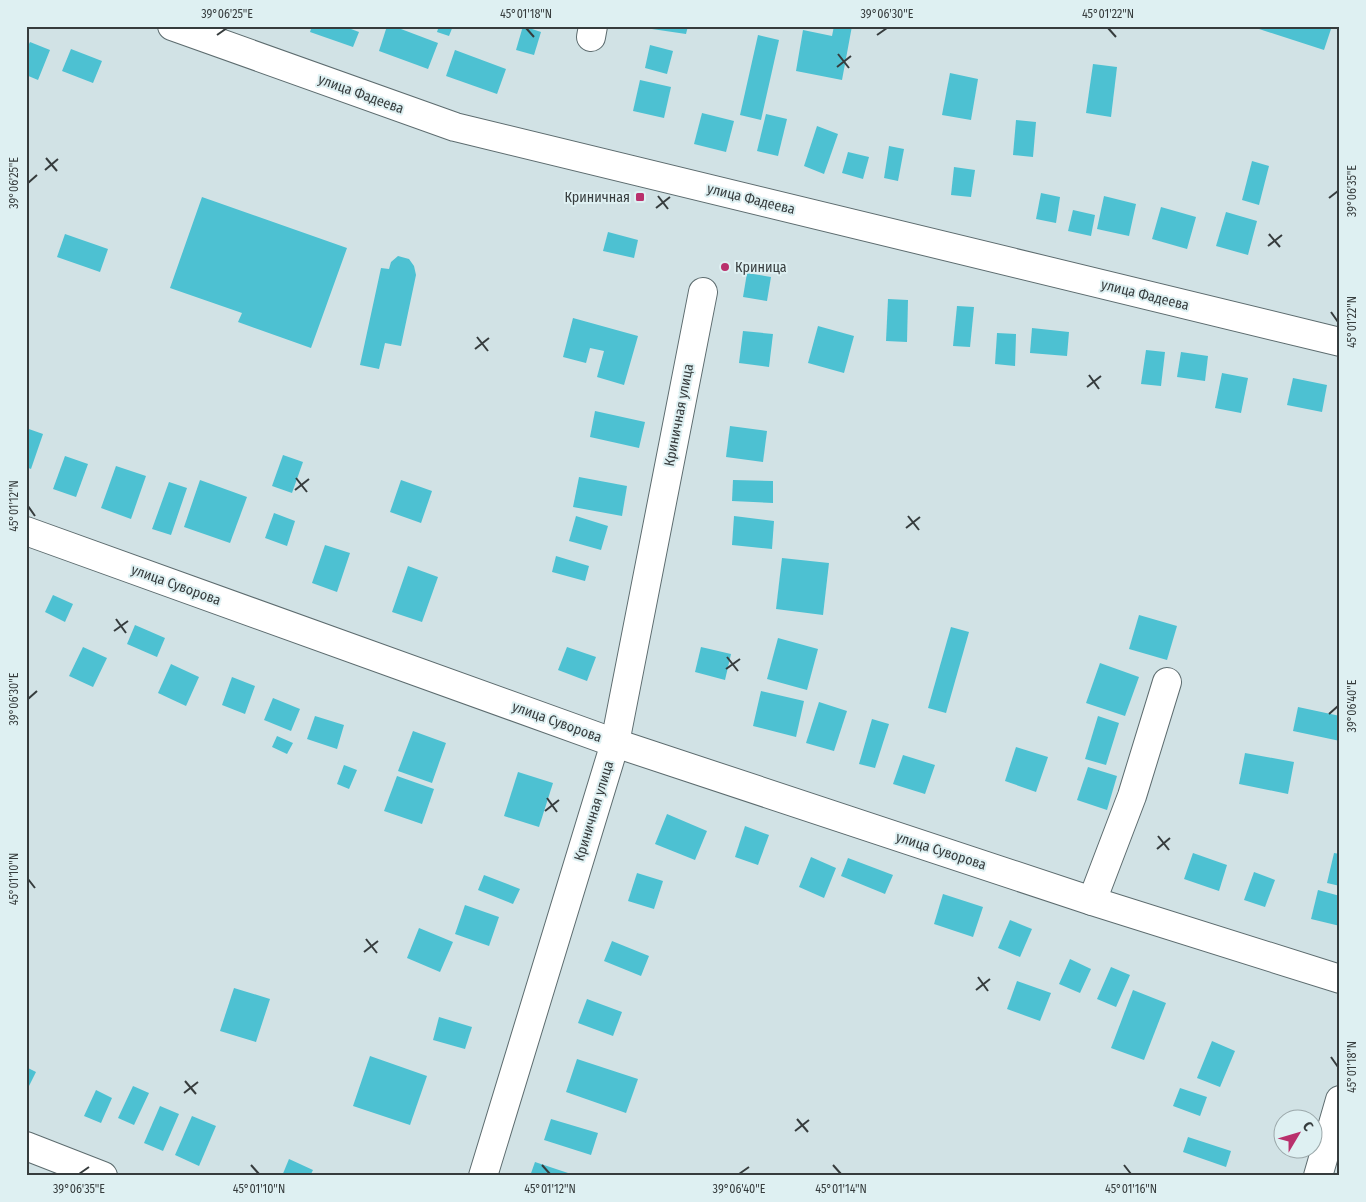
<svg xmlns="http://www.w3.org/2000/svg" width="1366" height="1202" font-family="'Fira Sans Condensed',sans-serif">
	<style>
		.building { fill: #4dc1d2 }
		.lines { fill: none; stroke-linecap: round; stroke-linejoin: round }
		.minor-casing { stroke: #5d6c6f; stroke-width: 30 }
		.major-casing { stroke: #5d6c6f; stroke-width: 30 }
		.minor { stroke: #fff; stroke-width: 28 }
		.major { stroke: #fff; stroke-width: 28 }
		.ticks { fill: none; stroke: #363c3d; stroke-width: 2 }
		.poi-dot { fill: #b9306c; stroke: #def0f2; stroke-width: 2 }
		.labels { text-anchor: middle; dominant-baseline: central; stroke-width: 4; stroke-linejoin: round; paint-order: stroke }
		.street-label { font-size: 14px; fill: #363c3d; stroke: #def0f2 }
		.poi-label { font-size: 14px; fill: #363c3d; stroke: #def0f2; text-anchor: end }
		.neatline { fill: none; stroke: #363c3d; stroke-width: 2 }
		.ticks-label { font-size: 12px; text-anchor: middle; fill: #363c3d }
	</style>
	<rect width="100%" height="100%" fill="#d1e2e5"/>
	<!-- building -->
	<g class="building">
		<polygon points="312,26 343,26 359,32 353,47 310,32"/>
		<polygon points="387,26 393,26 438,43 428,69 379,51"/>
		<polygon points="439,26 453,26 449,36 437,32"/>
		<polygon points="523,26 541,32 534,55 516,50"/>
		<polygon points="652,26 688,26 686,34 652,29"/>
		<polygon points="834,26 852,26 842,80 796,71 803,30 832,36"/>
		<polygon points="1257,26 1332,26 1324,50 1256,28"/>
		<polygon points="758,35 779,40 761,120 740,115"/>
		<polygon points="30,42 50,50 38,80 26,75 26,50"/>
		<polygon points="650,45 673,51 667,74 645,68"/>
		<polygon points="71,49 102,61 93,83 62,71"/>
		<polygon points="455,50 506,69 497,94 446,76"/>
		<polygon points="1093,64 1117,67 1111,117 1086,113"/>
		<polygon points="950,73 978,79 971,120 942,115"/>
		<polygon points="640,80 671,87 664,118 633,111"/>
		<polygon points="702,113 734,121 726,152 694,144"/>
		<polygon points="766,114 787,119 778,156 757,151"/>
		<polygon points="1016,120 1036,122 1033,157 1013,155"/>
		<polygon points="817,126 838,134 824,174 804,166"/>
		<polygon points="889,146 904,149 898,181 884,178"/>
		<polygon points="848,152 869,157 863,179 842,173"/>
		<polygon points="1252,161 1269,166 1259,205 1242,200"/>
		<polygon points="954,167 975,170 971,197 951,195"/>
		<polygon points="1041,193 1060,197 1056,223 1036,219"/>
		<polygon points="1104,196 1136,204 1129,236 1097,229"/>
		<polygon points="202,197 347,248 311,348 238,322 242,313 170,288"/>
		<polygon points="1161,207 1196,217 1187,249 1152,239"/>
		<polygon points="1073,210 1095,215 1091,236 1068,231"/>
		<polygon points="1226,212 1257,221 1248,255 1216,246"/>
		<polygon points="608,232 638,240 634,258 603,251"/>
		<polygon points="65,234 108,249 100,272 57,257"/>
		<polygon points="398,256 409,259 414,266 416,275 401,346 385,343 379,369 360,365 381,268 389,269 391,262"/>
		<polygon points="747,273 771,277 767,301 743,297"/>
		<polygon points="888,299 908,300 907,342 886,341"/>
		<polygon points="957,306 974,307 970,347 953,346"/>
		<polygon points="573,318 638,336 624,385 597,377 604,351 590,348 586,363 563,357"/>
		<polygon points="818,326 854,336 844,373 808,363"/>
		<polygon points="1032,328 1069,332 1067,356 1030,353"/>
		<polygon points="743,331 773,334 769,367 739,363"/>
		<polygon points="997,333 1016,334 1015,366 995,364"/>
		<polygon points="1146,350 1165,352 1161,386 1141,384"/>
		<polygon points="1181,352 1208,356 1205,381 1177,377"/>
		<polygon points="1222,373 1248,378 1241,413 1215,408"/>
		<polygon points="1293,378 1327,385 1322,412 1287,405"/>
		<polygon points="595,411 645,422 639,448 590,437"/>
		<polygon points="730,426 767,431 763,462 726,457"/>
		<polygon points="26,428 43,434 31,469 26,467"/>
		<polygon points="283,455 303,462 292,493 272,486"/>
		<polygon points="65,456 88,464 76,497 53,489"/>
		<polygon points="116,466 146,476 131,519 101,508"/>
		<polygon points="579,477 627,486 622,516 573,507"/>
		<polygon points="200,480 247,497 230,543 184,527"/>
		<polygon points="401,480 432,491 421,523 390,512"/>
		<polygon points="733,480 773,481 773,503 732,501"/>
		<polygon points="169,482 187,488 171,535 152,529"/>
		<polygon points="274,513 295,521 287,546 265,538"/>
		<polygon points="576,516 608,526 601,550 569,541"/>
		<polygon points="734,516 774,521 772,549 732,545"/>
		<polygon points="325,545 350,553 337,592 312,583"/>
		<polygon points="556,556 589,566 585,581 552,572"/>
		<polygon points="782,558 829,563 823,615 776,609"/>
		<polygon points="408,566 438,577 422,622 392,612"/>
		<polygon points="53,595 73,604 65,622 45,612"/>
		<polygon points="1139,615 1177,626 1167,660 1129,649"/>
		<polygon points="135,625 165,638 157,657 127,644"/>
		<polygon points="951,627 969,632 946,713 928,708"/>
		<polygon points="778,638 818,649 807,690 767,679"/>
		<polygon points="83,647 107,658 93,687 69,676"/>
		<polygon points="567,647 596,657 587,681 558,670"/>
		<polygon points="701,647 731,654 725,680 695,672"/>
		<polygon points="1100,663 1139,677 1125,716 1086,703"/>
		<polygon points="171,664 199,677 186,706 158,693"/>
		<polygon points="232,677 255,686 245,714 222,705"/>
		<polygon points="761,691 804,701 796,737 753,726"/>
		<polygon points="273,698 300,709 291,731 264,720"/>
		<polygon points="819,702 847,711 834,751 806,743"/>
		<polygon points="1298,707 1340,716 1340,741 1293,731"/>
		<polygon points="315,716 344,725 337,749 307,739"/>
		<polygon points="1098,716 1119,723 1106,765 1085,759"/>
		<polygon points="872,719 889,724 875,768 859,764"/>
		<polygon points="413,731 446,743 432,783 398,771"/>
		<polygon points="277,736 293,743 287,754 272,747"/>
		<polygon points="1016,747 1048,757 1036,792 1005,781"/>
		<polygon points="1245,753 1294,762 1288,794 1239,784"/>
		<polygon points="903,755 935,765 925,794 893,784"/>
		<polygon points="344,765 357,770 349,789 337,784"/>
		<polygon points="1088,767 1117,776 1107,810 1077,800"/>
		<polygon points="518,772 553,783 539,827 504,816"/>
		<polygon points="397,776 434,789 422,824 384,811"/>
		<polygon points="667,814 707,831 695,860 655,844"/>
		<polygon points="745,826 769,835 758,865 735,857"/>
		<polygon points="1193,853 1227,865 1219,891 1184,879"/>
		<polygon points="1334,853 1340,854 1340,886 1327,883"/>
		<polygon points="811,857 836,868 824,898 799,887"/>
		<polygon points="848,858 893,875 885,894 841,876"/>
		<polygon points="1254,872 1275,880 1265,907 1244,900"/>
		<polygon points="637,873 663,881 654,909 628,901"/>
		<polygon points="484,875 520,889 513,904 478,890"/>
		<polygon points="1318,890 1340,896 1340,926 1311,919"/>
		<polygon points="943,894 983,907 973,937 934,924"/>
		<polygon points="465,905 499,917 489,946 455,934"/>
		<polygon points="1010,920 1032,929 1020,957 998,948"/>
		<polygon points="419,928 453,942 440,972 407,958"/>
		<polygon points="612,941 649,956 641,976 604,961"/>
		<polygon points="1070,959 1091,969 1080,993 1059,984"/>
		<polygon points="1111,967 1130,975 1116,1007 1097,999"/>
		<polygon points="1017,981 1051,993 1040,1021 1007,1009"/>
		<polygon points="234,988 270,999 256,1042 220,1031"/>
		<polygon points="1133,990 1166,1003 1144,1060 1111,1048"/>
		<polygon points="587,999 622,1012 613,1036 578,1023"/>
		<polygon points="439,1017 472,1027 465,1049 433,1040"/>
		<polygon points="1212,1041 1235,1051 1220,1087 1197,1078"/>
		<polygon points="370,1056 427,1076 410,1125 353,1106"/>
		<polygon points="577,1059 638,1079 626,1113 566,1092"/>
		<polygon points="26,1067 36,1072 26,1092"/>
		<polygon points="133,1086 149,1093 134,1125 118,1118"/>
		<polygon points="1180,1088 1207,1097 1200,1116 1173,1106"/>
		<polygon points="96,1090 112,1098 101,1123 84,1116"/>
		<polygon points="160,1106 179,1114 163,1151 144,1143"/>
		<polygon points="192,1116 216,1126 199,1166 175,1155"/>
		<polygon points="551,1119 598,1133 591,1155 544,1140"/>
		<polygon points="1188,1137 1231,1151 1226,1167 1183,1152"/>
		<polygon points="289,1159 313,1170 310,1176 282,1176"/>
		<polygon points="535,1162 574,1175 574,1176 530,1176"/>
	</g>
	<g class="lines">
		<!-- minor casing -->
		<g class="minor-casing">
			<g id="minor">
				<polyline points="591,37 593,26"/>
				<polyline points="26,531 615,743 1092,901 1340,979"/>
				<polyline points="1092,901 1132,796 1167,682"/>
				<polyline points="26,1146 103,1176"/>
				<polyline points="483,1176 615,743 703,292"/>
				<polyline points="1318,1176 1340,1100"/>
			</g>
		</g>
		<!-- major casing -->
		<g class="major-casing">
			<polyline id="major" points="172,26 455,127 1340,342"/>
		</g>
		<!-- minor -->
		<use href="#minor" class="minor"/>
		<!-- major -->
		<use href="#major" class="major"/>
	</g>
	<!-- ticks -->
	<path class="ticks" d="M526 28 534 37M1108 28 1116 37M217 35 227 28M877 35 887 28M838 54 849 68M837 67 851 56M46 158 57 171M45 170 58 159M28 183 37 175M658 196 668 209M1329 198 1338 191M656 208 670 197M1269 234 1280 247M1268 246 1282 235M1331 312 1338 322M477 337 488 351M475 349 489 338M1089 375 1099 389M1087 387 1101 376M296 478 307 492M295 490 309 479M28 506 35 516M908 516 919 530M906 528 920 517M116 619 126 633M114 631 128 621M727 657 738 671M726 669 740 659M28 699 37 691M1329 714 1338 706M547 798 557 812M545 811 559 800M1158 836 1169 850M1157 849 1170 838M28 879 35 888M366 939 377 953M364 952 378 941M978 977 988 991M976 990 990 979M1331 1057 1338 1067M185 1081 196 1094M184 1093 198 1082M797 1119 808 1132M795 1131 809 1120M251 1165 259 1174M542 1165 550 1174M833 1165 841 1174M1124 1165 1131 1174M79 1174 89 1167M739 1174 749 1167"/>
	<!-- markers -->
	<g class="poi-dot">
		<rect x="635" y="192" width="10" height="10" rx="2.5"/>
		<circle cx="725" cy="267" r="5"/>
	</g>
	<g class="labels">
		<!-- street labels -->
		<g class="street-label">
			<text transform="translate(361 94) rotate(20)">улица Фадеева</text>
			<text transform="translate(751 199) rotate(14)">улица Фадеева</text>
			<text transform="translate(1145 295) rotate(14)">улица Фадеева</text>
			<text transform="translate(679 415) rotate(-79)">Криничная улица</text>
			<text transform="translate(176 585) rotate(20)">улица Суворова</text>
			<text transform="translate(557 722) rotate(20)">улица Суворова</text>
			<text transform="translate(594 811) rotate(-73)">Криничная улица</text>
			<text transform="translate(941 851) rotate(18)">улица Суворова</text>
		</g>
		<!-- poi labels -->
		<g class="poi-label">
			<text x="630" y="197">Криничная</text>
			<text x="735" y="267" text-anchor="start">Криница</text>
		</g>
	</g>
	<!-- border -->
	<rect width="1366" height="1202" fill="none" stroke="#def0f2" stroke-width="55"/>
	<!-- north arrow -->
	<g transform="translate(1298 1134) rotate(52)"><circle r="24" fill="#def0f2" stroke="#9ba8aa"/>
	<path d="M0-4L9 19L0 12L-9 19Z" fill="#b9306c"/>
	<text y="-8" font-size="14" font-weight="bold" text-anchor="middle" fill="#363c3d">С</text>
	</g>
	<rect x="28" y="28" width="1310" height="1146" class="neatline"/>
	<g class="ticks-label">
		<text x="227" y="18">39°06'25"E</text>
		<text x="526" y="18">45°01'18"N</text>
		<text x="887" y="18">39°06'30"E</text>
		<text x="1108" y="18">45°01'22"N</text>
		<text transform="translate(14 183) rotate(-90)" y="4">39°06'25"E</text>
		<text transform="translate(1352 191) rotate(-90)" y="4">39°06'35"E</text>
		<text transform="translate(1352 322) rotate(-90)" y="4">45°01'22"N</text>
		<text transform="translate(14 506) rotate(-90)" y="4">45°01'12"N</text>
		<text transform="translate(14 699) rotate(-90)" y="4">39°06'30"E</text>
		<text transform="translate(1352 706) rotate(-90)" y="4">39°06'40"E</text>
		<text transform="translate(14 879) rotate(-90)" y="4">45°01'10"N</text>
		<text transform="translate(1352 1067) rotate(-90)" y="4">45°01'18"N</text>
		<text x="79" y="1193">39°06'35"E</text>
		<text x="259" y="1193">45°01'10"N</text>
		<text x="550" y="1193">45°01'12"N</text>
		<text x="739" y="1193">39°06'40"E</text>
		<text x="841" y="1193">45°01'14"N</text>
		<text x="1131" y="1193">45°01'16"N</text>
	</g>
</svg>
